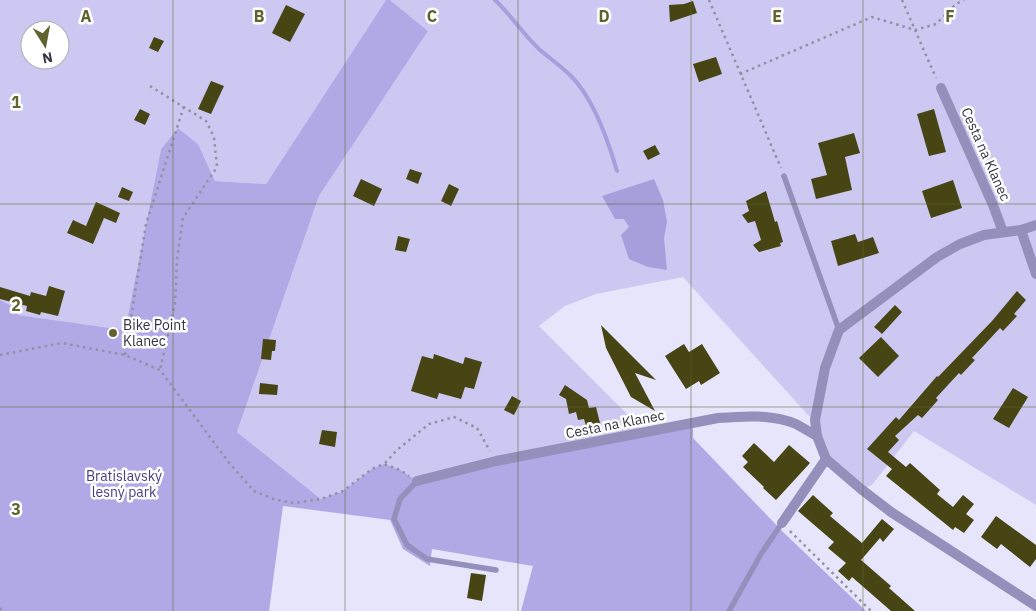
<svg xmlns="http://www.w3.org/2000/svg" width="1036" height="611" font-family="'IBM Plex Sans',sans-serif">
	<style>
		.green { fill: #cdc8f2; fill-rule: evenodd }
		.forest { fill: #b1a9e6 }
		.water { fill: #a79fdb }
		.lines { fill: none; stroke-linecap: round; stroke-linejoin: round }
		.stream { stroke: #a79fdb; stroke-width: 4 }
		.building { fill: #464513 }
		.path { stroke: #9290a2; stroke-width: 2.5; stroke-dasharray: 2.5 4; stroke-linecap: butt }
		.lane { stroke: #958fbc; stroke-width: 5.5 }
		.street { stroke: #958fbc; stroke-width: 10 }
		.grid { fill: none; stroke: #62622f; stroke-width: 1; stroke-opacity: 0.55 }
		.poi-dot { fill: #62622f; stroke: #fff; stroke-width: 2 }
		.labels { text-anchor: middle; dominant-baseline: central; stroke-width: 5; stroke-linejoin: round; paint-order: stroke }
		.street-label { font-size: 14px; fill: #353442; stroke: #fff }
		.poi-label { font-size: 14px; fill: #353442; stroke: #fff; text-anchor: start }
		.park-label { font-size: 14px; fill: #4b3b83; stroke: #fff }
		.grid-label { font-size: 16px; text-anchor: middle; font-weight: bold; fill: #62622f; stroke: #fff; stroke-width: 5; stroke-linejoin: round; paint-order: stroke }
	</style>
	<rect width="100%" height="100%" fill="#e7e5fb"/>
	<!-- green -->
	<g class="green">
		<path d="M0 0H386L266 184 215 181 198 144 178 128 161 149 125 330 17 315 14 307 0 300ZM30 30H60V60H30Z"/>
		<polygon points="390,0 1036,0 1036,505 914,431 872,485 861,489 826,459 815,420 808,415 683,277 596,294 565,306 539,326 645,432 417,481 372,469 343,491 321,499 237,432 319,196 428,31"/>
	</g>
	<!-- forest -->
	<polygon class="forest" points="386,0 390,0 428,31 319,196 237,432 321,499 343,491 372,469 384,464 400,470 417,481 693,422 693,438 782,531 866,611 521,611 533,566 432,549 430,566 403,549 390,520 283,506 269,611 0,611 0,300 14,307 18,315 125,330 161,149 178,128 198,144 215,181 266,184"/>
	<!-- water -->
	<polygon class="water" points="654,179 663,200 667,222 664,238 667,270 648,267 629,259 621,235 629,227 624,219 615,219 602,196"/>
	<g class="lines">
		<!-- stream -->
		<path class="stream" d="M495 0C511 15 523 34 539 49 549 58 561 66 571 76 594 99 608 140 617 171"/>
	</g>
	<!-- building -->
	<g class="building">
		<polygon points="693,1 697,13 670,22 669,5 684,4"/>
		<polygon points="286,5 305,14 290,42 272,33"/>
		<polygon points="154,37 164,41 158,52 149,48"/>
		<polygon points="716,57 722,74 699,82 693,64"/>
		<polygon points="211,81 224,86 211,114 198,109"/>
		<polygon points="140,109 150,114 145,125 134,120"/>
		<polygon points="934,109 946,152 929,156 917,114"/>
		<polygon points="854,133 860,153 845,157 852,190 816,199 811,179 827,175 818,143"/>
		<polygon points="655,145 660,154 648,160 643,151"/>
		<polygon points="410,169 422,173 418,184 406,179"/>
		<polygon points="361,179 382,189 374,206 353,196"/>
		<polygon points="953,180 962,208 931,218 922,191"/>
		<polygon points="449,184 459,189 451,206 441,201"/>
		<polygon points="122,187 133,192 129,201 118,197"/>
		<polygon points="766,191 775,222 777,221 783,242 780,243 781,246 759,252 753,245 761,240 755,221 748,223 742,215 749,211 746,201"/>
		<polygon points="96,202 120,213 116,223 104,218 93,244 67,233 73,220 86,226"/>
		<polygon points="855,234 858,242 873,237 879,253 838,266 831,241"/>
		<polygon points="398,236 410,239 406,252 395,250"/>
		<polygon points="49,286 65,291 58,316 41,312 40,315 26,311 27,306 0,299 0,287 30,296 31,292 46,296"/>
		<polygon points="1017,291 1026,300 1014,314 1017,316 1003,331 1000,328 972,358 975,360 961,375 959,373 936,398 938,400 922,418 918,415 895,436 899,440 888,452 906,467 910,463 940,490 937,494 953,507 963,495 974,504 966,514 974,520 964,533 955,527 953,530 886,476 892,469 867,449 896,417 899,420 937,376 938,377 992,321"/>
		<polygon points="895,305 902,312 882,334 874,327"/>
		<polygon points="601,325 656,380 635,373 655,411 631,397 606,348"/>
		<polygon points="881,337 899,356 878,377 859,358"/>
		<polygon points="263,339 276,340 275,351 272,351 271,360 261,359"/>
		<polygon points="684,344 689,352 702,344 720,373 701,385 699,381 686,389 665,356"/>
		<polygon points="434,354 463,364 465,357 482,362 474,389 465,387 461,399 439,393 437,399 411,391 422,356 433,359"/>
		<polygon points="260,383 278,385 277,395 259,394"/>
		<polygon points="565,385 587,400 589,408 596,407 600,423 586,426 584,419 578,420 576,412 569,414 566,399 559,395"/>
		<polygon points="1013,388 1028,397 1009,428 993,419"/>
		<polygon points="512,396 521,401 514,415 504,410"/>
		<polygon points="322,430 337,432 335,447 319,444"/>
		<polygon points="754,443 774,462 789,445 810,463 776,500 763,488 764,487 743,467 748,462 742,456"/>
		<polygon points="813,495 833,513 830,516 862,543 882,519 894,529 883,542 880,538 861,560 891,586 889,588 915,611 891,611 852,577 849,581 838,571 846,563 828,548 834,542 798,511"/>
		<polygon points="996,516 1036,545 1036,559 1030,567 1001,544 997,549 981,537"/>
		<polygon points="471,573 486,575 482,601 467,598"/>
	</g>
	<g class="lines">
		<!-- path -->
		<g class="path">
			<polyline points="709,0 781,168"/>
			<polyline points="902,0 936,78"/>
			<polyline points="740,74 872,17 915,30 936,24 956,4 964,0"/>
			<polyline points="150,86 206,121 214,137 217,167 183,218 177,259 175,304 160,370"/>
			<polyline points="0,355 62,343 125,355 160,370 230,464 254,491 273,499 294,503 321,499 343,491 372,469 384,464 400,470 409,476"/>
			<polyline points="125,355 146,224 184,106"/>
			<polyline points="385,463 397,450 429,424 454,417 477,428 490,451"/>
			<polyline points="790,531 871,611"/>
			<polyline points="0,608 2,611"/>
		</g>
		<!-- lane -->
		<g class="lane">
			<polyline points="784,176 839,330"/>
			<polyline points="417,481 400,499 394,519 407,545 427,559 496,570"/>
			<polyline points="729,611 761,554 782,523"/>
		</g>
		<!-- street -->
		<g class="street">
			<polyline points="941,88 993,205 1003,232"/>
			<polyline points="1036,225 1021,230 984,235 960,244 937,257 839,330 825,368 815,420 817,436 826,459 861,489 891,512 1036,606"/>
			<polyline points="1021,230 1036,274"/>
			<path d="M417 481 496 461 718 418C743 416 772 414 796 424 803 428 810 432 817 436"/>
			<polyline points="782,523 826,459"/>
		</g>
	</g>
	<!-- grid -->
	<path class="grid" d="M173 0V611M345 0V611M518 0V611M691 0V611M863 0V611M0 204H1036M0 407H1036"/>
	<!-- markers -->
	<circle class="poi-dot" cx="113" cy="333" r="5"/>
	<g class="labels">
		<!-- street labels -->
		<g class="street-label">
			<text transform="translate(986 154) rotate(66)">Cesta na Klanec</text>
			<text transform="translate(615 424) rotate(-11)">Cesta na Klanec</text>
		</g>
		<!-- poi labels -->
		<g class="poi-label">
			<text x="123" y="325">Bike Point<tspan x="123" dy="16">Klanec</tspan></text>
		</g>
		<!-- park labels -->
		<g class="park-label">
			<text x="124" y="476">Bratislavský<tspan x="124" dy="16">lesný park</tspan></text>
		</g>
	</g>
	<g class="grid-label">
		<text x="86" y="22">A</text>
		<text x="259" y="22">B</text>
		<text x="432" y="22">C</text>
		<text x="604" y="22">D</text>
		<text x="777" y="22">E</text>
		<text x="950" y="22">F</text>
		<text x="16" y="108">1</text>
		<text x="16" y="311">2</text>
		<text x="16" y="515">3</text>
	</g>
	<!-- north arrow -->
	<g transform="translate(45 45) rotate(169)"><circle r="24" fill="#ffffff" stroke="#aeaeb3"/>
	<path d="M0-4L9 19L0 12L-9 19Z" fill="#62622f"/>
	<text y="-8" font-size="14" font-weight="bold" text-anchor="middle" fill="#353442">N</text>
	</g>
</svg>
